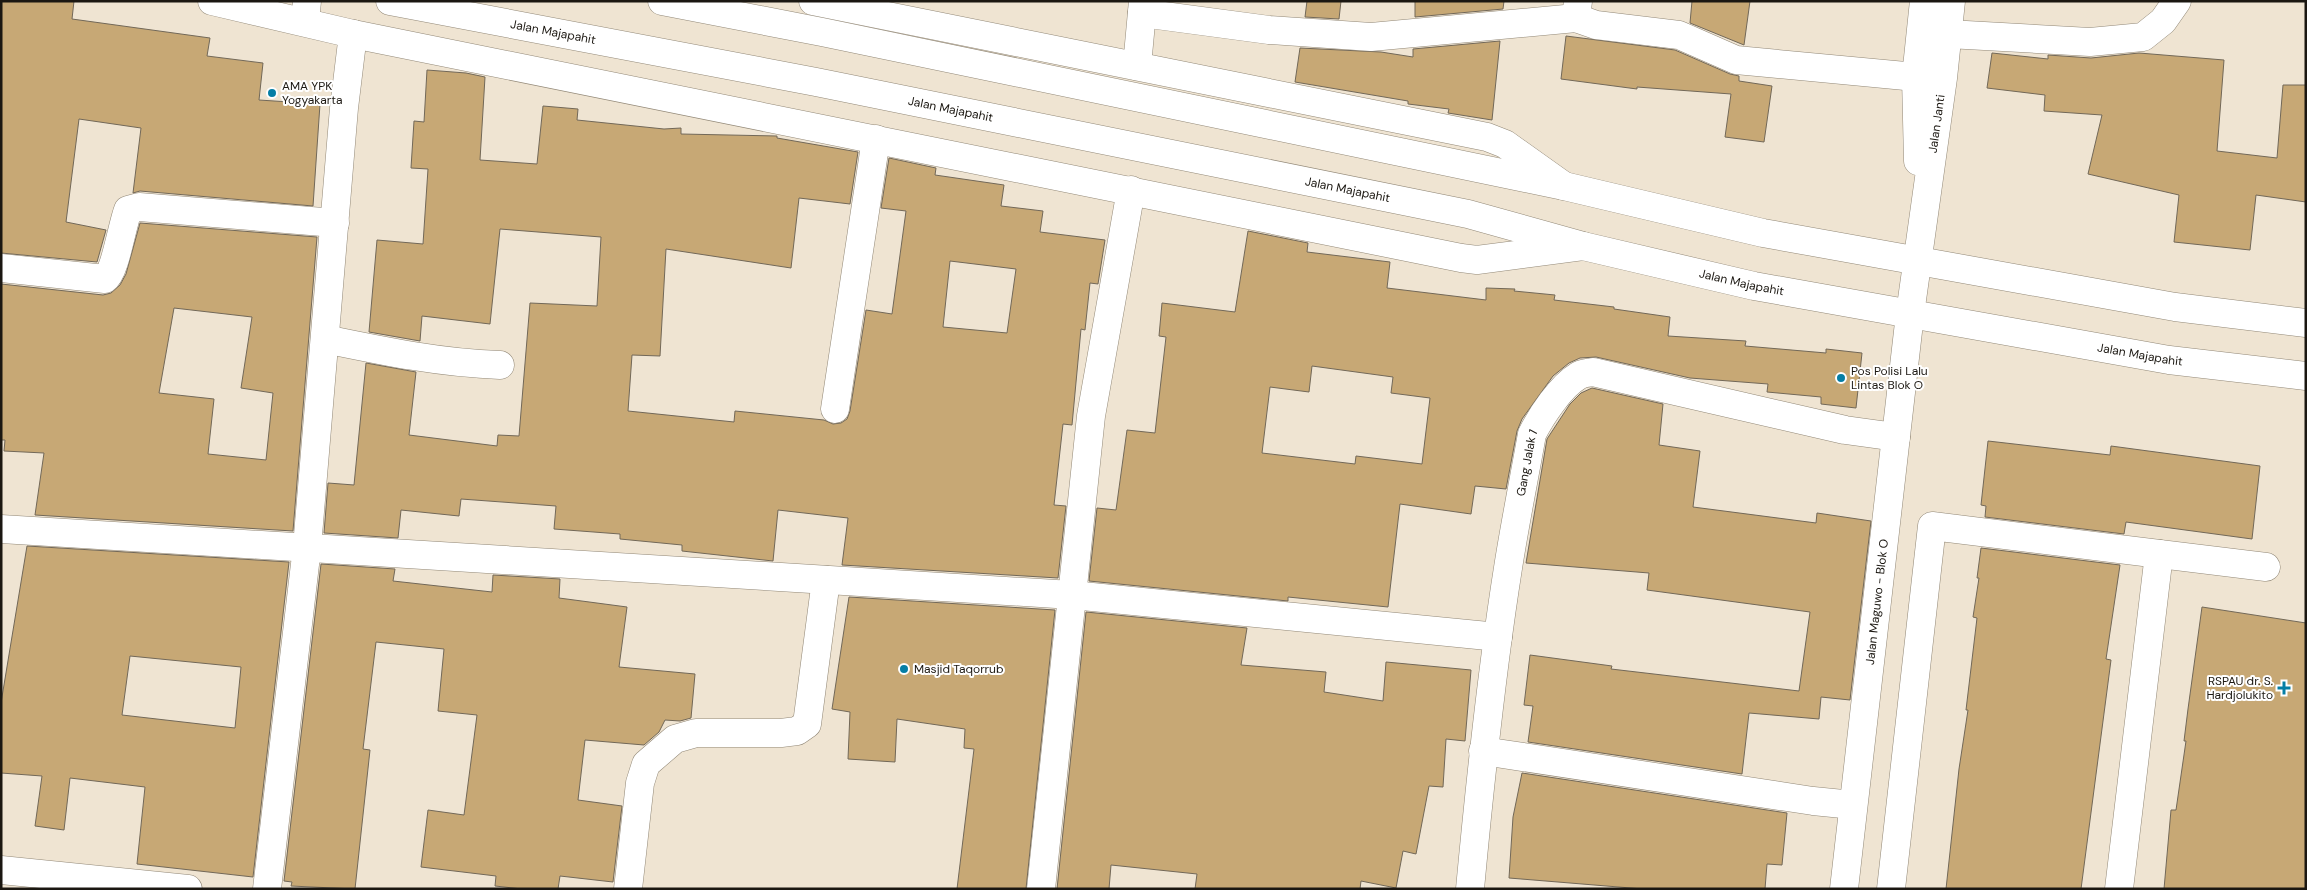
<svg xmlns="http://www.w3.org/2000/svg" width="2307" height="890" font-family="'DM Sans',sans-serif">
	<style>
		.building { fill: #c7a875; stroke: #726858; fill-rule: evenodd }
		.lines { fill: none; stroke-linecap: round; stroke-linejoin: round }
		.minor-casing { stroke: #928877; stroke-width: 29 }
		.tertiary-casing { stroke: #928877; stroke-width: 29 }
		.secondary-casing { stroke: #928877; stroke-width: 29 }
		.primary-casing { stroke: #928877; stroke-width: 29 }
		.trunk-casing { stroke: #928877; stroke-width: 29 }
		.minor { stroke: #fff; stroke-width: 28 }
		.tertiary { stroke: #fff; stroke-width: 28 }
		.secondary { stroke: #fff; stroke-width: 28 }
		.primary { stroke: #fff; stroke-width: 28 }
		.trunk { stroke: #fff; stroke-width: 28 }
		.poi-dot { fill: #057ea5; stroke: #fff; stroke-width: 2 }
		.labels { text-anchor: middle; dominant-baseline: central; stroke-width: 4; stroke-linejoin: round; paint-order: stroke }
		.street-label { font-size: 12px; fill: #1b1711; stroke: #fff }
		.poi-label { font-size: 12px; fill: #1b1711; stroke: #fff; text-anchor: start }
	</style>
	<rect width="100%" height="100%" fill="#efe4d2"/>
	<!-- building -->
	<g class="building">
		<polygon points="1,1 74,1 72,19 210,38 207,56 263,63 259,100 320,104 313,206 140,191 133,193 141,128 79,119 66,222 106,230 97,262 1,253"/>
		<polygon points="1307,1 1341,1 1339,19 1305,17"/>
		<polygon points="1415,1 1504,1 1503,9 1415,17"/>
		<polygon points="1692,1 1750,1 1744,45 1690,23"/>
		<polygon points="1566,36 1675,50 1730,74 1739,76 1739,81 1772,86 1764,142 1725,137 1731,94 1637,87 1637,89 1561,79"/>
		<polygon points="1500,41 1492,120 1448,113 1449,109 1408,104 1408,101 1295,82 1300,48 1381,52 1413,57 1413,49"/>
		<polygon points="1992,53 2048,59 2048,55 2091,58 2139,53 2224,60 2217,151 2277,158 2283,85 2306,85 2306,202 2256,195 2250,250 2174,242 2179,195 2088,174 2102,115 2044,111 2045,95 1987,88"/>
		<path d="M427 70 466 73 485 77 480 160 537 164 543 106 578 109 577 120 664 129 681 128V134L777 136V138L858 152 850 204 799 198 791 268 666 249 660 356 632 355 628 411 734 422 735 411 824 420 833 424 841 423 847 419 850 411 866 310 892 314 906 211 881 208 889 158 936 168 935 175 1004 185 1001 206 1043 211 1040 232 1105 240 1098 284 1090 283 1085 330 1081 329 1072 425 1063 424 1054 505 1066 506 1058 578 842 565 848 518 778 510 773 561 682 551V545L620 539V534L554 529 556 506 461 499 459 516 401 510 398 538 324 533 328 483 354 485 366 363 416 372 409 435 497 446 498 435 519 436 530 303 597 306 601 237 500 229 490 324 422 316 420 341 369 332 377 240 423 244 428 169 411 168 414 121 424 122ZM950 261 1016 269 1007 333 943 327Z"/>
		<path d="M140 223 317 237 293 531 35 515 44 453 4 451 5 440H1V284L103 295 111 293 120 285 126 274ZM174 308 252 317 241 388 273 393 266 460 208 454 214 399 159 393Z"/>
		<path d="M1248 231 1308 243 1307 252 1390 262 1387 288 1486 300V288L1515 289 1514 291 1555 295 1554 300 1614 307V309L1670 317 1668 336 1746 341 1745 346 1826 353V349L1862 353 1856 408 1821 404V397L1767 392 1768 384 1690 378 1596 357 1580 358 1569 363 1553 376 1522 419 1517 431 1506 489 1475 486 1471 514 1400 504 1388 607 1288 597V601L1089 581 1097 508 1116 510 1127 430 1155 433 1166 337 1159 336 1162 303 1235 312ZM1312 366 1393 377 1391 393 1430 398 1422 464 1356 456 1355 464 1262 453 1270 387 1309 392Z"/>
		<polygon points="1592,388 1663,404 1659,445 1700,451 1693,507 1816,523 1817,513 1871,521 1850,700 1821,697 1819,719 1749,713 1742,774 1528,742 1533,706 1524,705 1530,655 1612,666 1611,669 1799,691 1810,612 1647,590 1649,573 1526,563 1547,439 1570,404 1581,393"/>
		<polygon points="1988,441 2110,455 2111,446 2260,466 2252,539 2126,522 2124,534 1985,517 1986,506 1981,505"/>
		<path d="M27 546 289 562 253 877 137 864 145 787 70 778 64 830 35 826 42 776 1 773V703ZM130 656 241 667 235 728 122 715Z"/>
		<polygon points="1981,548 2120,565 2106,659 2111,660 2081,889 1946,889 1959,769 1968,710 1966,710 1977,618 1973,617 1979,578 1977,578"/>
		<polygon points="321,564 395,569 393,581 492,592 493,575 560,579 559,598 627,607 619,667 695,674 691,718 680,721 665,720 659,732 644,745 585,740 578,800 622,806 613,882 560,876 558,889 522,889 495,886 496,876 421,867 428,810 464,815 477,715 438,711 444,649 376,642 363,749 370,750 355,889 291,886 292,882 284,881"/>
		<polygon points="849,597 1055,610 1026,889 957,889 974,749 964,748 965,729 897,719 895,762 848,759 850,712 832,709"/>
		<polygon points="2202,607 2306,623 2306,889 2164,889 2171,810 2176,810 2186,741 2184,741 2188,709"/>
		<polygon points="1086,612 1247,628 1241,665 1326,672 1324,692 1383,701 1386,662 1471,670 1465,741 1446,739 1443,787 1429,786 1416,854 1403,851 1396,888 1361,881 1360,889 1195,889 1197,874 1111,865 1109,889 1057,889"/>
		<polygon points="1522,773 1787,813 1782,865 1767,864 1765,889 1643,889 1509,878 1513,817"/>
	</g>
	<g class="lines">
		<!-- minor casing -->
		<g class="minor-casing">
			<g id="minor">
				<polyline points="1578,1 1576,18 1596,25 1679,35 1736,60 1916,77"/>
				<polyline points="1142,13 1269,30 1371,37 1576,18"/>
				<polyline points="1948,34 2090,42 2143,37 2163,21 2177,1"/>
				<polyline points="1137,66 1143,1"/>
				<path d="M1 268 105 279C115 273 122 225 128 210L139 207 335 223"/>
				<path d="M325 339C383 351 440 363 500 365"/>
				<polyline points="835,409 876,139"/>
				<polyline points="1,529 1072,595 1498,637"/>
				<polyline points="1483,751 1813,801 1853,805"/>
				<polyline points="1,870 188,889"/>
				<polyline points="267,889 307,547 344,108 353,34"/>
				<polyline points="628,889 640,783 646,764 675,739 696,733 781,733 797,731 807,724 826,580"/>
				<polyline points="1041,889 1091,416 1131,190"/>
				<path id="s1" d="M1470 889C1480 782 1491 675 1508 568 1515 523 1524 479 1532 434 1541 416 1561 386 1578 376 1582 373 1588 373 1593 372L1845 430 1896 437"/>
				<polyline points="1891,889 1932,526 2266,567"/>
				<polyline points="2119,889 2159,554"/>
			</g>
		</g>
		<!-- tertiary casing -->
		<g class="tertiary-casing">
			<g id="tertiary">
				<polyline points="212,1 353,34 1461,258 1477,260 1583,246"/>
				<polyline points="813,1 1487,137 1505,144 1564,186"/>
			</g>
		</g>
		<!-- secondary casing -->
		<g class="secondary-casing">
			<g id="secondary">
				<path id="s2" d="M1844 889 1910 314"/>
			</g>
		</g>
		<!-- primary casing -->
		<g class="primary-casing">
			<g id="primary">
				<polyline points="1918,161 1916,77 1924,1"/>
				<path id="s3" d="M1910 314 1943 78 1951 1"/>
			</g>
		</g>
		<!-- trunk casing -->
		<g class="trunk-casing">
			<g id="trunk">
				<path id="s4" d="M390 1 816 82 1468 214 1583 246 1754 286 2169 360 2306 376"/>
				<polyline points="662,1 822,32 1564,186 1763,233 2175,307 2306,323"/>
				<polyline points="305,22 307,1"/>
			</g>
		</g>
		<!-- minor -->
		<use href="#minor" class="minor"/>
		<!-- tertiary -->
		<use href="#tertiary" class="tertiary"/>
		<!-- secondary -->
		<use href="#secondary" class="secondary"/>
		<!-- primary -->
		<use href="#primary" class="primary"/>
		<!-- trunk -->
		<use href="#trunk" class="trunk"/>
	</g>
	<!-- markers -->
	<g class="poi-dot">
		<circle cx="272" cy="93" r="5"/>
		<circle cx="1841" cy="378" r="5"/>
		<circle cx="904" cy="669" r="5"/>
		<path d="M2281.5 680.5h5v5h5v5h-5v5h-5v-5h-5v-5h5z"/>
	</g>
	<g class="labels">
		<!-- street labels -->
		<g class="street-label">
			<text stroke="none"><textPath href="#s4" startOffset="166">Jalan Majapahit</textPath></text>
			<text stroke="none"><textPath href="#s4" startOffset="571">Jalan Majapahit</textPath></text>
			<text stroke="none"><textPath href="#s3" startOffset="192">Jalan Janti</textPath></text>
			<text stroke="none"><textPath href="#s4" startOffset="976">Jalan Majapahit</textPath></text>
			<text stroke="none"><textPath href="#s4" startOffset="1381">Jalan Majapahit</textPath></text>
			<text stroke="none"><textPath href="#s4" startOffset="1786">Jalan Majapahit</textPath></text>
			<text stroke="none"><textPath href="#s1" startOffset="430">Gang Jalak 1</textPath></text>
			<text stroke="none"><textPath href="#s2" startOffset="289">Jalan Maguwo - Blok O</textPath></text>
		</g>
		<!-- poi labels -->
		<g class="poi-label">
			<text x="282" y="86">AMA YPK<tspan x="282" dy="14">Yogyakarta</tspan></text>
			<text x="1851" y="371">Pos Polisi Lalu<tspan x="1851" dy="14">Lintas Blok O</tspan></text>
			<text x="914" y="669">Masjid Taqorrub</text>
			<text x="2273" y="681" text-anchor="end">RSPAU dr. S.<tspan x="2273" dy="14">Hardjolukito</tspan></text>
		</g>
	</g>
	<!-- border -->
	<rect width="2307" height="890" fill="none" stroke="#1b1711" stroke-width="5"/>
</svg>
